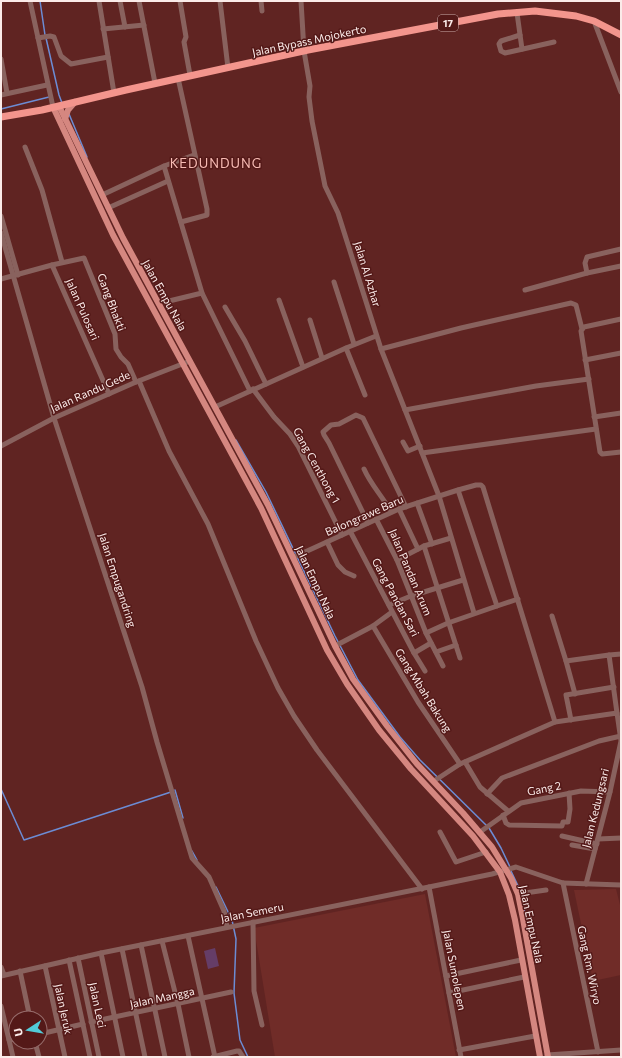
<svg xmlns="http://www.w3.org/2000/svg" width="622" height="1058" font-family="Commissioner,sans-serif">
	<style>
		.built { fill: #702c28 }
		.pitch { fill: #653d67 }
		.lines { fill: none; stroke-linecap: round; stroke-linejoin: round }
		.stream { stroke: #6c8cd4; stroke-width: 1.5 }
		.minor { stroke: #89625e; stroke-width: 5 }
		.major { stroke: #d58780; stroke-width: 6 }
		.highway { stroke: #f3958d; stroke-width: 7 }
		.labels { text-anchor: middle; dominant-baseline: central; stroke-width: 3; stroke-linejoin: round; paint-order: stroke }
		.shield { fill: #541918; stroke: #c9acaa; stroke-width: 1 }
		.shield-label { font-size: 10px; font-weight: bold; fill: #fbebe9 }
		.street-label { font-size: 11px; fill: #fbebe9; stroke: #541918 }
		.quarter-label { font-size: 13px; letter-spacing: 1px; fill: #f7bbb4; stroke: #541918 }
	</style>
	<rect width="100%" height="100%" fill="#602422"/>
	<!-- built -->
	<g class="built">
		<polygon points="616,889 621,909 621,975 593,981 574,890"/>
		<polygon points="425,894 456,1057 275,1057 254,928"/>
	</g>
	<!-- pitch -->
	<polygon class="pitch" points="215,948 219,966 208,969 204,951"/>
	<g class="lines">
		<!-- stream -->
		<g class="stream">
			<polyline points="40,1 45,35"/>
			<polyline points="46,38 59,95 62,103"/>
			<polyline points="1,109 49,97"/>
			<polyline points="69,114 87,157"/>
			<polyline points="236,440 266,492 335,636 358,680 400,737 420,760 486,825"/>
			<polyline points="1,789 24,840 171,792"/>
			<polyline points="175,790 183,818"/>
			<polyline points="489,828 501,848 510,867"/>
			<polyline points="192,851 197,860"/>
			<polyline points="511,871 520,890"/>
			<polyline points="216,887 232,920 236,939 234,993 240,1040 248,1057"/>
			<polyline points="522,897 528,932"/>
		</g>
		<!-- minor -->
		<g class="minor">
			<polyline points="30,1 53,107"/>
			<polyline points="99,1 114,93"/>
			<polyline points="120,1 125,27"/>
			<polyline points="139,1 155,83"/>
			<polyline points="180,1 186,37 184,42 190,75"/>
			<polyline points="220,1 228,68"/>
			<polyline points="261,1 262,11"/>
			<polyline points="301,1 304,51 310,86 309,97 312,121 325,186 338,213 381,349 439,496 474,613"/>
			<polyline points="517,13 522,49"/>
			<polyline points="594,21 621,92"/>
			<polyline points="103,29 144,25"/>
			<polyline points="520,35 501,41 499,44 501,51 505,53 554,42"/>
			<polyline points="38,38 50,36 54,37 61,56 71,64 108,57"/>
			<polyline points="1,59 7,93"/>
			<polyline points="178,78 207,209 207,215 181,222"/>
			<polyline points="1,95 47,85"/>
			<polyline points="25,147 42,190 62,262"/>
			<polyline points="194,155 164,166 202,293 250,391"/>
			<polyline points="102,195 164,166"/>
			<polyline points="108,208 168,181"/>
			<polyline points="1,216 18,275"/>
			<polyline points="1,233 54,418 142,687 157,742 192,858 209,877 224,911 227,927"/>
			<polyline points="621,249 587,257 585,263 587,273 621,266"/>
			<polyline points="52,265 84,258 115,334 116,349 121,357 128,364 136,382"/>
			<polyline points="1,279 52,265 109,394"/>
			<polyline points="334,282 354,344"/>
			<polyline points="525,290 587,273"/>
			<polyline points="279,300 303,367"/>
			<polyline points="165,302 202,293"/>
			<polyline points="225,307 245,341 266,384"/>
			<polyline points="621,319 584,327 581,331 600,452 602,454 621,452"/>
			<polyline points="310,320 322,358"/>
			<polyline points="346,348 365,395"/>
			<polyline points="381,349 461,328 571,303 576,305 582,329"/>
			<polyline points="585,360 621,353"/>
			<polyline points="139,381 169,451 208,524 256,641 278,688 294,716 317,750 422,889"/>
			<polyline points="253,389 274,417 290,434 298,446 342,535"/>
			<polyline points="215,407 346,348 376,336"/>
			<polyline points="405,410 536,386 589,379"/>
			<polyline points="594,417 621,413"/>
			<polyline points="403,442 408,451 420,446"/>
			<polyline points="1,446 54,418 136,382 190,361"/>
			<polyline points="422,453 596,429"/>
			<path d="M364 469C371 485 383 497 391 512"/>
			<polyline points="417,503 432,544"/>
			<polyline points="399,509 418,549"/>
			<polyline points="376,519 397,560 426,633 443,666"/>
			<polyline points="368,523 329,443 324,435 323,432 331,425 339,424 356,415 363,418 406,507"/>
			<polyline points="350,531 414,653 425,671"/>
			<polyline points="327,542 338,565 345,572 354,576"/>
			<polyline points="424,546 460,658"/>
			<polyline points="294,557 399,509 458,490 476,485 481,485 483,487 555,722"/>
			<polyline points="397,560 424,546 451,538"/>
			<polyline points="389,605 411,596 463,580"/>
			<polyline points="497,606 518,599"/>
			<polyline points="552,616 566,661 575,694"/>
			<polyline points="373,626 418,702 460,764"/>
			<polyline points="426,633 448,623 497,606 458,490"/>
			<polyline points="335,646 373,626 392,612"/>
			<polyline points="436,652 456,645"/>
			<polyline points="414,653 431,643"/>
			<polyline points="609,655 621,654"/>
			<polyline points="566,661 609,655 617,713"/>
			<polyline points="571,720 566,695 614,687"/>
			<polyline points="465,762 480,787 508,811"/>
			<polyline points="434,781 460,764 555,722 617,713 621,741 610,792 586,884"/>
			<polyline points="487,794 502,778 599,741 621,736"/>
			<polyline points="503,815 506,823 509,825 562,826 563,822 568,822 570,809 569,793"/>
			<polyline points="440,832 456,862 486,852"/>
			<polyline points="480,832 521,803 581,791 610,792"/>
			<polyline points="562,836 597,844"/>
			<polyline points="598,839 621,838"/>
			<polyline points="572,845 595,849"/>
			<polyline points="563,883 598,1052"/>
			<polyline points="429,887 461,1057"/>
			<polyline points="518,894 546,890"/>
			<polyline points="253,922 254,991 262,1025"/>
			<polyline points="188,936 215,1057"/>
			<polyline points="162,941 178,1004 189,1057"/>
			<polyline points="141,945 165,1057"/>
			<polyline points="122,949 145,1057"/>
			<polyline points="101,953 123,1057"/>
			<polyline points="78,958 99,1057"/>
			<polyline points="69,960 90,1057"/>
			<polyline points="45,966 65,1057"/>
			<polyline points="1,967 4,975"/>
			<polyline points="20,971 30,1018"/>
			<polyline points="1,976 101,953 429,887 492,874 516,867 563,883 621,885"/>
			<polyline points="446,976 521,960"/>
			<polyline points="449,993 524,977"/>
			<polyline points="1,1006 13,1057"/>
			<polyline points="91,1022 231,992"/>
			<polyline points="40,1034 83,1024"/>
			<polyline points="9,1040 16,1039"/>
			<polyline points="35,1042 39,1057"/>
			<polyline points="459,1050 535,1036"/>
			<polyline points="547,1055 621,1050"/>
			<polyline points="213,1057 237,1051 239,1051 243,1057"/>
		</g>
		<!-- major -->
		<g class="major">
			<polyline points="59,106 123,238 268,505 335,646 353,679 387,726 417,764 463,813 492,847 511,878 518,894 523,919 548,1057"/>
			<polyline points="53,107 113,235 261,508 327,650 347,684 379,730 411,769 473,836 500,872 509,895 515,920 540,1057"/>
			<polyline points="65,119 68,110 75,102"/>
		</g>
		<!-- highway -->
		<polyline class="highway" points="1,117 42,110 126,90 308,50 498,14 535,11 576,16 594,21 621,35"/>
	</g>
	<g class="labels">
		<!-- shield labels -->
		<rect class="shield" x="438" y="15" width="20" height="16" rx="3"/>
		<g class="shield-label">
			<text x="448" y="23">17</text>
		</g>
		<!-- street labels -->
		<g class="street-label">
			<text transform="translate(309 40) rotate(-12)">Jalan Bypass Mojokerto</text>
			<text transform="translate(368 274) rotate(73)">Jalan Al Azhar</text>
			<text transform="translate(165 295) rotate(61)">Jalan Empu Nala</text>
			<text transform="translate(112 302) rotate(69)">Gang Bhakti</text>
			<text transform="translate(83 309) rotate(66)">Jalan Pulosari</text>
			<text transform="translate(90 391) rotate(-24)">Jalan Randu Gede</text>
			<text transform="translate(317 465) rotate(61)">Gang Centhong 1</text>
			<text transform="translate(364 515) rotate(-24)">Balongrawe Baru</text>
			<text transform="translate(411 572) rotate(67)">Jalan Pandan Arum</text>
			<text transform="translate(118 580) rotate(72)">Jalan Empugandring</text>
			<text transform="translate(316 582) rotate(65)">Jalan Empu Nala</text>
			<text transform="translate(396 597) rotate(62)">Gang Pandan Sari</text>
			<text transform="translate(424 690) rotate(58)">Gang Mbah Bakung</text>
			<text transform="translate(544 788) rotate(-11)">Gang 2</text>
			<text transform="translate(595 808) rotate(-76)">Jalan Kedungsari</text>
			<text transform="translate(252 912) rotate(-11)">Jalan Semeru</text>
			<text transform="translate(532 924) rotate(78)">Jalan Empu Nala</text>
			<text transform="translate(590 965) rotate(78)">Gang Rm. Wiryo</text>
			<text transform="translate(455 970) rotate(79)">Jalan Sumolepen</text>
			<text transform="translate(162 997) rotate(-12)">Jalan Mangga</text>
			<text transform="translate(98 1005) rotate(78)">Jalan Leci</text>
			<text transform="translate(64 1009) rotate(78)">Jalan Jeruk</text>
		</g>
		<!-- quarter labels -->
		<g class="quarter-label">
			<text x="216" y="163">KEDUNDUNG</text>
		</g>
	</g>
	<!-- border -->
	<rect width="622" height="1058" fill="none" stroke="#fbebe9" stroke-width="4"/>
	<!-- north arrow -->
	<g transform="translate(28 1030) rotate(258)"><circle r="19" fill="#541918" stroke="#976d6c"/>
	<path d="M0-3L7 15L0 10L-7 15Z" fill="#52cbd8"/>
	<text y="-6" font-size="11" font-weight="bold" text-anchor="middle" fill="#fbebe9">U</text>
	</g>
</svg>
